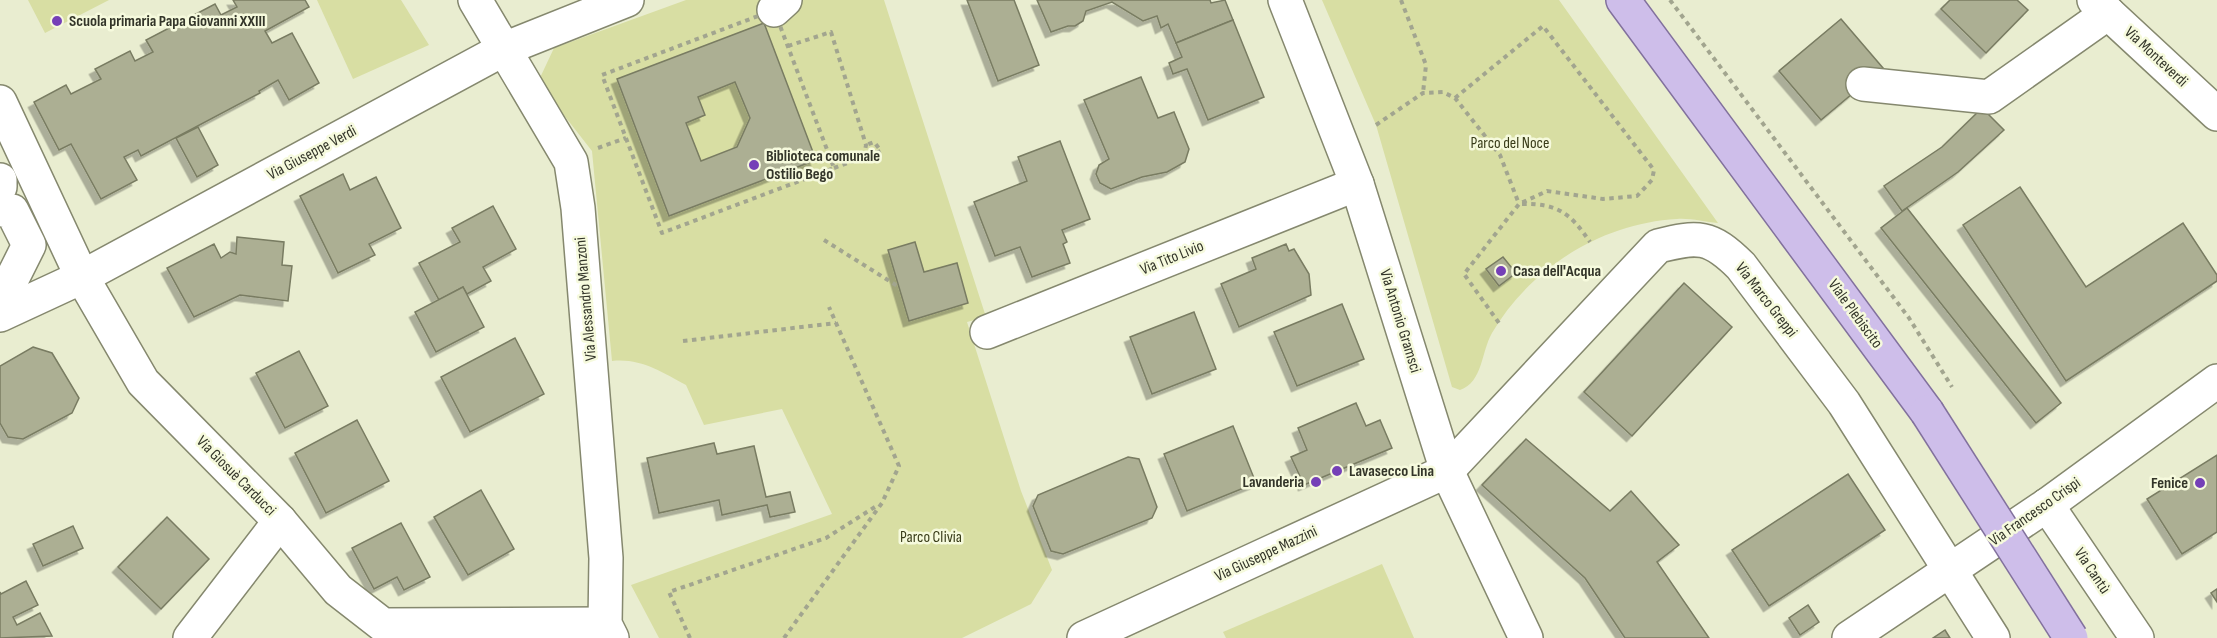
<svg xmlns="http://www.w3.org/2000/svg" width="2217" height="638" font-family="'Sofia Sans Condensed',sans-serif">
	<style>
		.green { fill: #d8dea3 }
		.building { fill: #acaf93; stroke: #797c62; stroke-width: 1.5; fill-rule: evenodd; filter: url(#shadow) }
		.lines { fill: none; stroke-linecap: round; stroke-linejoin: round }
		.minor-casing { stroke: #85886e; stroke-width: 36 }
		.major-casing { stroke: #82719d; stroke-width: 36 }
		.path { stroke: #a2a58f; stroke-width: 4; stroke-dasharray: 4.5 4.5; stroke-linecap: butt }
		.minor { stroke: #fff; stroke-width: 33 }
		.major { stroke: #cebeea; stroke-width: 33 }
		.major-bridge-casing { stroke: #82719d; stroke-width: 36; stroke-linecap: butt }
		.major-bridge { stroke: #cebeea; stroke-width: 33 }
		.poi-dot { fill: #7540b7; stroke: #f6fadd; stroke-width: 2 }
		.labels { text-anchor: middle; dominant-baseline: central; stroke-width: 5; stroke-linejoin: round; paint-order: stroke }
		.poi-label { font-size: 16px; font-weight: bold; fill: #333529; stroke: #f6fadd; text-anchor: start }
		.street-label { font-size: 16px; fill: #333529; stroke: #f6fadd }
		.park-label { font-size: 16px; fill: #383b18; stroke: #f6fadd }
	</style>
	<defs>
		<filter id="shadow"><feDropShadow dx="-5.5" dy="5.5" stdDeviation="0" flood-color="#0004"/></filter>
	</defs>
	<rect width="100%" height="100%" fill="#e9edd0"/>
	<!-- green -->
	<g class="green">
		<polygon points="28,0 109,0 45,33"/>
		<polygon points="317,0 401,0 429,45 353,79"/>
		<path d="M686 0H884L986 317 967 322 1021 491 1052 570 1031 604 962 638H659L631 585 832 514 782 409 704 425 686 385C661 372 641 358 612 361L592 151 538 82 554 48Z"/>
		<path d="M1322 0H1559L1718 223C1705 222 1690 218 1677 219 1602 223 1530 268 1492 333 1481 352 1483 382 1460 390L1452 387 1376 125Z"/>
		<polygon points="1382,564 1414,638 1226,638 1223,632"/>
	</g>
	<!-- building -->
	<g class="building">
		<polygon points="233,0 305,0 309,7 265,31 272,43 292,33 319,83 289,100 278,80 259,91 260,93 141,156 138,150 124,157 137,180 101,199 71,144 59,150 34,102 66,85 71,94 101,79 95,69 130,51 135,61 153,52 146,40 215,4 221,15 237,7"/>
		<polygon points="967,0 1014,0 1039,65 998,81"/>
		<polygon points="1037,0 1210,0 1211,3 1225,0 1233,20 1176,43 1168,24 1161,28 1157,16 1143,21 1112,2 1086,11 1083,21 1075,26 1068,26 1051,32"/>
		<polygon points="1950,0 2017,0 2028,10 1986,53 1941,9"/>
		<polygon points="1841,19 1883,68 1821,120 1779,71"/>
		<polygon points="1233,20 1264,97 1208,120 1187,69 1173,74 1169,63 1182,57 1176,43"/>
		<path d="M764 23 816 160 669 216 617 79ZM735 82 750 118 737 147 701 161 686 123 705 115 698 97Z"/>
		<polygon points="1141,77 1158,118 1174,112 1189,149 1185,162 1167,172 1142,177 1111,189 1100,183 1096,174 1099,165 1109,159 1084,100"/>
		<polygon points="1982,108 2004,130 1958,172 1902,211 1884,186 1942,147"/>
		<polygon points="198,127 218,165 197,177 176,138"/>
		<polygon points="1060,141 1090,219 1062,230 1067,242 1063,244 1070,263 1032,277 1020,247 995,256 974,202 1027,181 1018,157"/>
		<polygon points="343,174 350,190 376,177 401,228 369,244 375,255 338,273 300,196"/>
		<polygon points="2020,187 2086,287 2183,223 2217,275 2217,281 2066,381 1963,225"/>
		<polygon points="493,206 516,249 483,267 491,281 467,294 463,287 439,300 419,263 460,242 452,228"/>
		<polygon points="1907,208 2061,403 2036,423 1881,228"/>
		<polygon points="237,237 284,242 282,265 292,266 288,301 240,295 194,317 167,268 214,244 221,258 230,252 236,254"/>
		<polygon points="915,242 924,272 957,263 968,303 909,321 888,250"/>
		<polygon points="1286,244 1289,251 1294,249 1309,274 1311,295 1239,327 1221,284 1256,269 1252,258"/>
		<polygon points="1503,257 1516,273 1499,286 1486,269"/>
		<polygon points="1684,283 1732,327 1632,436 1584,392"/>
		<polygon points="463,287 484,327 436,352 415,312"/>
		<polygon points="1342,304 1364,359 1297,386 1274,332"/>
		<polygon points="1194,312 1216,369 1152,394 1130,337"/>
		<polygon points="515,338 544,394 470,432 441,377"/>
		<polygon points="33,347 52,353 79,398 72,413 23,439 8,437 0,423 0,366"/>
		<polygon points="299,351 328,406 285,428 256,373"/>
		<polygon points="1356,403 1366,426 1380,420 1392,448 1304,485 1291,457 1307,450 1298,428"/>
		<polygon points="357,420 389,481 326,513 295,453"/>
		<polygon points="1233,426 1256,483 1187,511 1164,454"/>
		<polygon points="1526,439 1610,511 1631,491 1679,545 1657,562 1709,638 1625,638 1585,578 1482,485"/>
		<polygon points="714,443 717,454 754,446 766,497 790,492 795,512 770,517 767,505 722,515 719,500 659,513 647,458"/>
		<polygon points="2217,455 2217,532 2182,554 2147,499"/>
		<polygon points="1128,457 1139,459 1157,507 1152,518 1063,554 1051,551 1033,506 1038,495"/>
		<polygon points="1848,474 1885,530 1769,606 1732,550"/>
		<polygon points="481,490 514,549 468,575 434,517"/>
		<polygon points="167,517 209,559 161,609 118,567"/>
		<polygon points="401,523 430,577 404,590 397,577 374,589 352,548"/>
		<polygon points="73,526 83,548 43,566 33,544"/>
		<polygon points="26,581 38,605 13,617 17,625 40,613 52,636 0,638 0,592 1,594"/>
		<polygon points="2217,589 2217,602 2211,593"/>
		<polygon points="1808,605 1819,622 1800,635 1789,618"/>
		<polygon points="1945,630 1950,638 1933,638"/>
	</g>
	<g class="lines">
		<!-- minor casing -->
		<g class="minor-casing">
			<g id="minor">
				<polyline points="475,0 571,162 578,208 606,558 605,624 612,638"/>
				<polyline points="1285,0 1357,184 1447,471 1526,638"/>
				<polyline points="2094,0 2217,114"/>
				<polyline points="774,10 785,0"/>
				<polyline points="1863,84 1989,97 2108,13"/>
				<polyline points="0,102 82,277 143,382 280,521 338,590 383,625 605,624"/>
				<polyline points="0,180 0,187"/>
				<polyline points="0,303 29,245 12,211 3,210"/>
				<polyline points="0,315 82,277 504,49 627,0"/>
				<polyline points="987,332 1357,184"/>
				<polyline points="2047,505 2137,638"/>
				<polyline points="190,638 280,521"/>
				<path d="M1084 638 1447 471 1658 246C1698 236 1710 235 1741 266L1844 403 1993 638"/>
				<polyline points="1849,638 2047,505 2217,381"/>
			</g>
		</g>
		<!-- major casing -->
		<g class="major-casing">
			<polyline id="major" points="1623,0 1927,412"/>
		</g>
		<!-- path -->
		<g class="path">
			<polyline points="1401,0 1426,65 1423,93"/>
			<polyline points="1670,0 1909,318 1952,387"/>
			<polygon points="774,10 834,168 662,233 602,75"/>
			<polyline points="788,46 831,32 866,145 864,157"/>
			<polyline points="1455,98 1543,26 1654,170 1652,180 1637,196 1603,199 1547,191 1519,204"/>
			<polyline points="1376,125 1423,93 1443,92 1455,98 1500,155 1519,204 1464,274 1499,323"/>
			<polyline points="598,148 626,138"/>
			<polyline points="834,168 881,151 874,142 866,145"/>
			<path d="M1522 204C1558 203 1571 214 1590 242"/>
			<polyline points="824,240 899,287"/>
			<polyline points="683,341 836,323"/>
			<polyline points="690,638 669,592 826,538 878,505"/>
			<polyline points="784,638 882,503 899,466 829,307"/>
		</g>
		<!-- minor -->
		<use href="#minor" class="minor"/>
		<!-- major -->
		<use href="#major" class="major"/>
		<!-- major-bridge casing -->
		<g class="major-bridge-casing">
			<polyline id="major-bridge" points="1927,412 2071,638"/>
		</g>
		<!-- major-bridge -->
		<use href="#major-bridge" class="major-bridge"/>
	</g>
	<!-- markers -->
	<g class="poi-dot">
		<circle cx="57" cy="21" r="6"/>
		<circle cx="754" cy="165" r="6"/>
		<circle cx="1501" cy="271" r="6"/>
		<circle cx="1337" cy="471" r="6"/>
		<circle cx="1316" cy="482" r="6"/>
		<circle cx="2200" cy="483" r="6"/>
	</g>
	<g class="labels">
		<!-- poi labels -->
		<g class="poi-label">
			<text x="69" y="21">Scuola primaria Papa Giovanni XXIII</text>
			<text x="766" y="156">Biblioteca comunale<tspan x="766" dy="18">Ostilio Bego</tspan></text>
			<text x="1513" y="271">Casa dell'Acqua</text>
			<text x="1349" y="471">Lavasecco Lina</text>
			<text x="1304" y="482" text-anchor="end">Lavanderia</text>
			<text x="2188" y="483" text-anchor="end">Fenice</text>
		</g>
		<!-- street labels -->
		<g class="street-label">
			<text transform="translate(2156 57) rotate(43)">Via Monteverdi</text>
			<text transform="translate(312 153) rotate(-28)">Via Giuseppe Verdi</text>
			<text transform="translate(1172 258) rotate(-22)">Via Tito Livio</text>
			<text transform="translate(586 299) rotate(-95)">Via Alessandro Manzoni</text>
			<text transform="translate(1766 300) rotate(52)">Via Marco Greppi</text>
			<text transform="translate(1855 314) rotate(54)">Viale Plebiscito</text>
			<text transform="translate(1400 321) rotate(73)">Via Antonio Gramsci</text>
			<text transform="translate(236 476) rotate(45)">Via Giosuè Carducci</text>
			<text transform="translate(2035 512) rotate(-35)">Via Francesco Crispi</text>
			<text transform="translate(1266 554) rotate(-25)">Via Giuseppe Mazzini</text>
			<text transform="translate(2092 571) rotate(56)">Via Cantù</text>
		</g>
		<!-- park labels -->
		<g class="park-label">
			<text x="1510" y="143">Parco del Noce</text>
			<text x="931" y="537">Parco Clivia</text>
		</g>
	</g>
</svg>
